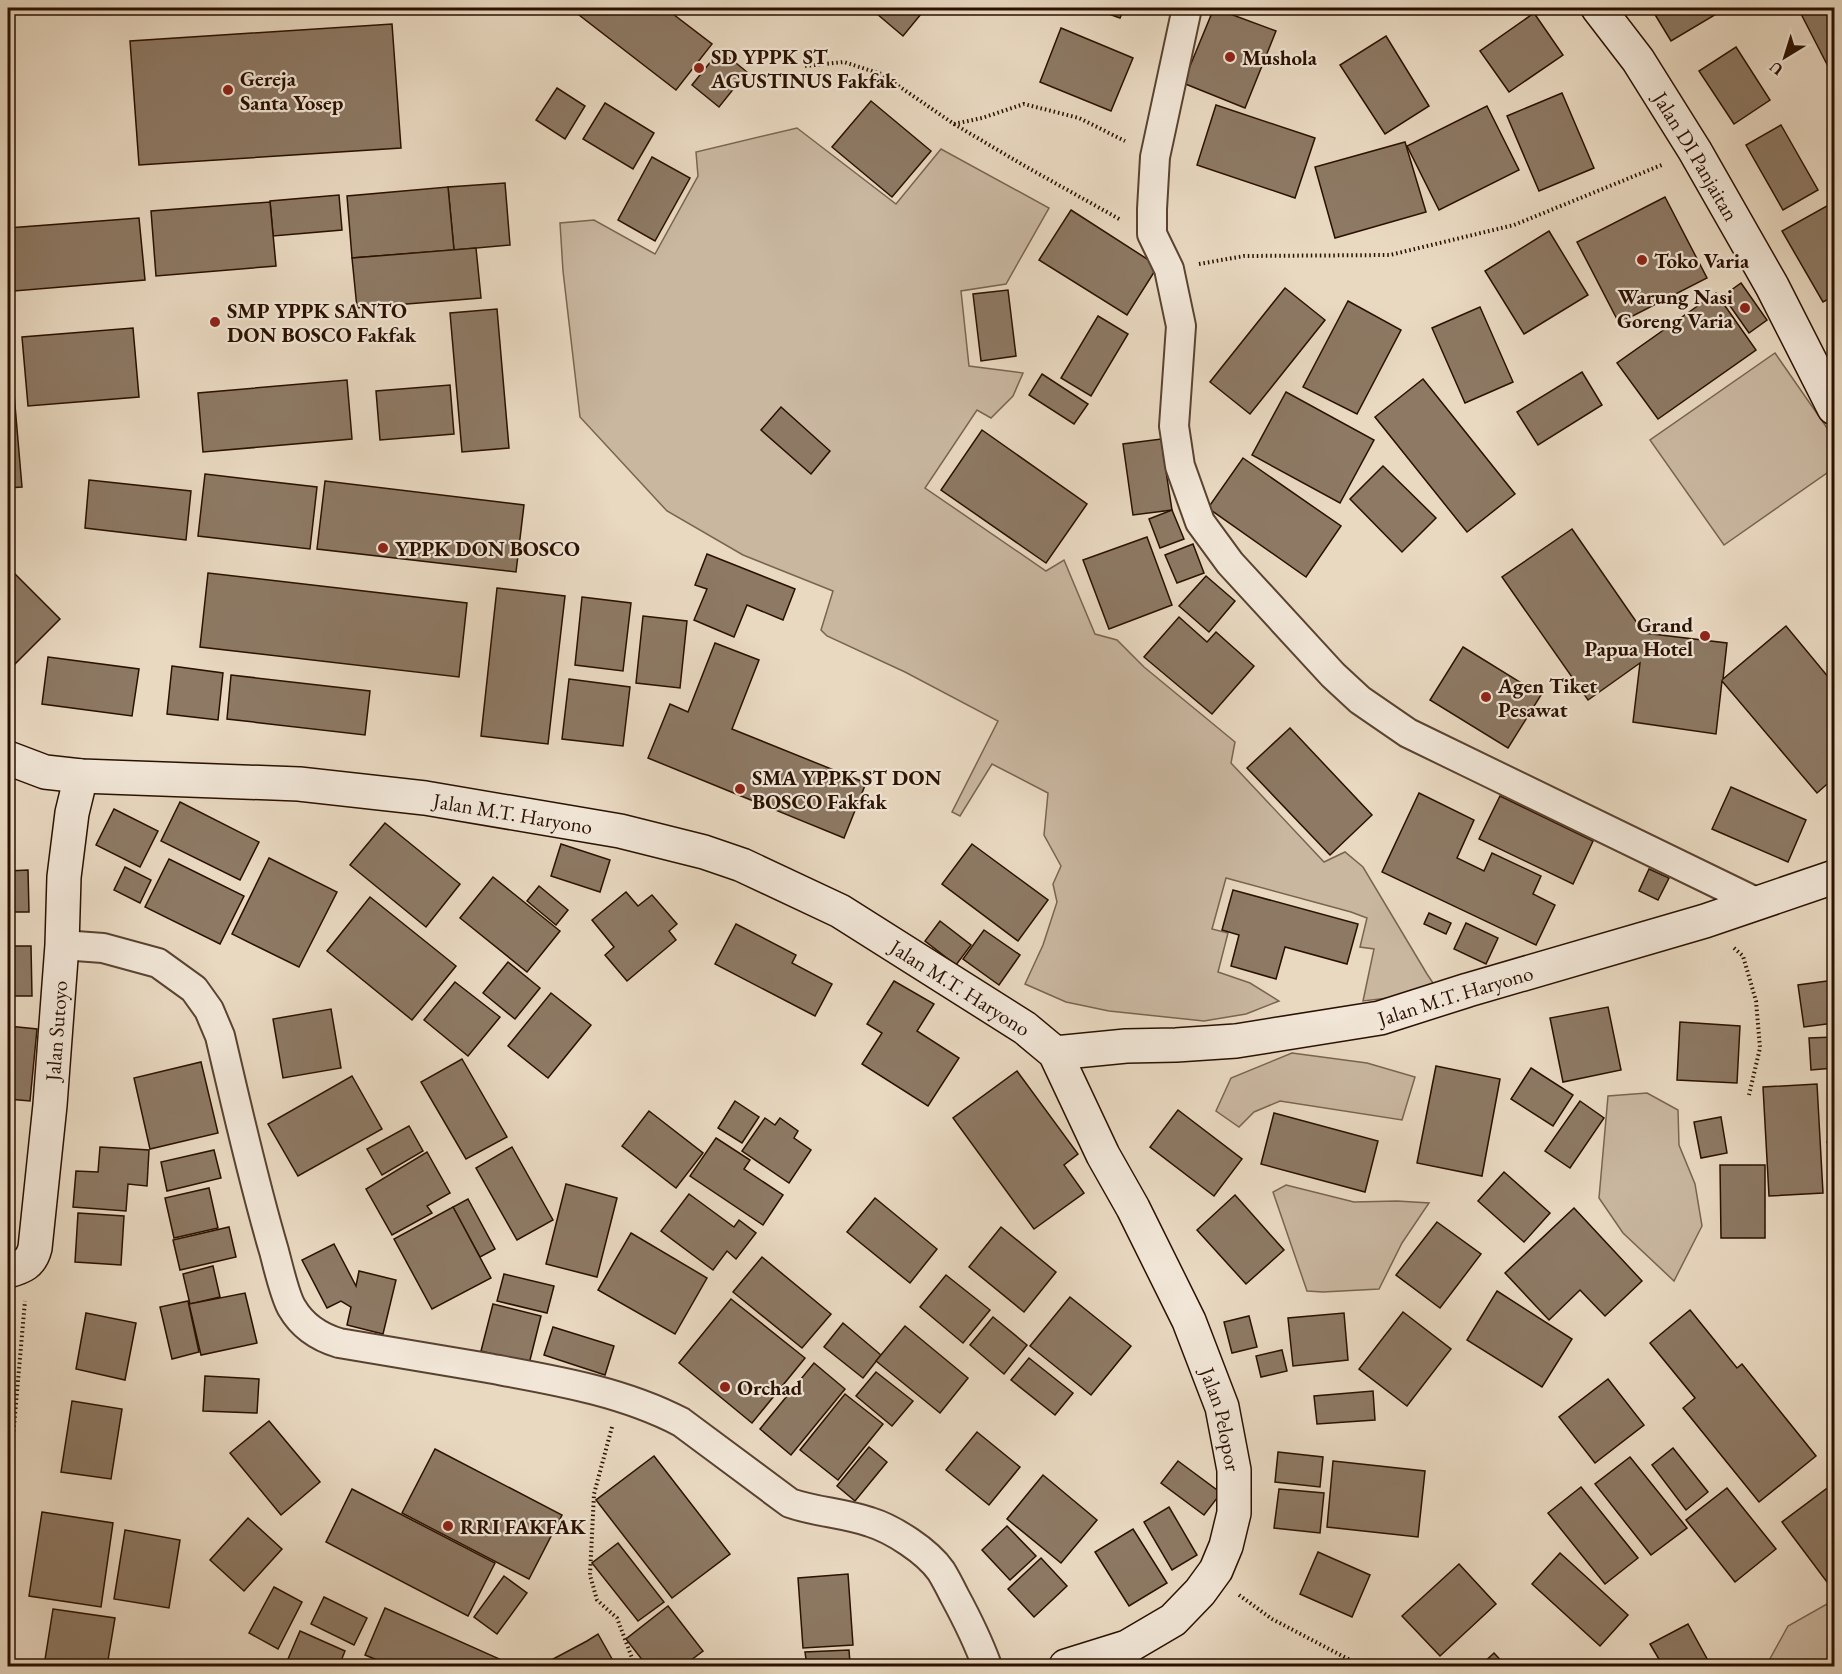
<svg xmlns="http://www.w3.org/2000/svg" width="1842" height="1674" font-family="'EB Garamond',serif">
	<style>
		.green { fill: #c9b7a0; stroke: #7a6450; stroke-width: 1.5 }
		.building { fill: #8d7964; stroke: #2a1000; stroke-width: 1.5 }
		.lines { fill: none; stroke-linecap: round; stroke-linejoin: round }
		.street-casing { stroke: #5a4230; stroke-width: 32 }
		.secondary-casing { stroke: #2a1000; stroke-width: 36 }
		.path { stroke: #2a1000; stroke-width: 4; stroke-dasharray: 1.5 3; stroke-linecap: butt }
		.street { stroke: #f1e6d7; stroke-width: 28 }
		.secondary { stroke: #f1e6d7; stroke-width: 33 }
		.poi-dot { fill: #8f2418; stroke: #f1e6d7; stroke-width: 2 }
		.labels { text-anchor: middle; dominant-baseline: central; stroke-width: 4.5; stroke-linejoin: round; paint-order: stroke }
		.poi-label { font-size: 21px; font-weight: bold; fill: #2a1000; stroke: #f1e6d7; text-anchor: start }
		.street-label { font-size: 21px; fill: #2a1000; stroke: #f1e6d7 }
	</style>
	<rect width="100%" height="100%" fill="#e9d9c1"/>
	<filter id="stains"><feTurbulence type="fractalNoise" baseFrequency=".00333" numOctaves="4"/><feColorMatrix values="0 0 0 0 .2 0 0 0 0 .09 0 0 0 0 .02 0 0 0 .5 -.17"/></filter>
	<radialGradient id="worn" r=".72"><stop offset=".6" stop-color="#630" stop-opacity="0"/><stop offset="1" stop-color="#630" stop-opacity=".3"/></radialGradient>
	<!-- green -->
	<g class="green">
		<polygon points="797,128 896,204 941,149 1049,208 1006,284 961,291 969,366 1023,373 1013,396 991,418 977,410 925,488 1046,571 1064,560 1095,634 1117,640 1144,667 1235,742 1231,763 1324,862 1345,852 1363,867 1427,974 1439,992 1363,1001 1374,949 1360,947 1367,918 1351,912 1226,878 1212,929 1228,933 1218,972 1250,983 1279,1001 1246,1014 1204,1021 1109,1011 1066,1002 1025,984 1043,945 1057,902 1053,884 1061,866 1044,835 1048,793 992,764 960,816 952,812 998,721 905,672 827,636 821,630 833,591 743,555 667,511 580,417 563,271 560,223 594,220 655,254 698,176 696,152"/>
		<polygon points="1775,353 1834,438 1834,468 1724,545 1650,440"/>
		<polygon points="1292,1053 1367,1063 1415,1077 1402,1120 1280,1101 1254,1112 1239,1127 1216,1111 1231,1078"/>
		<polygon points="1647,1093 1678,1110 1679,1145 1695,1184 1702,1226 1674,1281 1623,1233 1599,1198 1608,1096"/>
		<polygon points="1286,1185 1354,1202 1397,1201 1429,1203 1402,1243 1379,1289 1323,1292 1307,1291 1273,1192"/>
		<polygon points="1834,1600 1834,1666 1766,1666 1788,1626"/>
	</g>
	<!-- building -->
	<g class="building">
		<polygon points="570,8 665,8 712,44 676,90"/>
		<polygon points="870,8 926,8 903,36"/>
		<polygon points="1092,8 1124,8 1120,18"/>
		<polygon points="1214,8 1276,31 1245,108 1183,83"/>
		<polygon points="1651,8 1715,8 1718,13 1671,41"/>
		<polygon points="1798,8 1834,8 1834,78"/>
		<polygon points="1534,13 1563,55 1509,92 1480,51"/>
		<polygon points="392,24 401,148 139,165 130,41"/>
		<polygon points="1061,28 1133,58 1111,111 1040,82"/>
		<polygon points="1386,36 1429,106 1385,134 1340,65"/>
		<polygon points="1736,47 1770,100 1734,124 1699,71"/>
		<polygon points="720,50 747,72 719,107 692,85"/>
		<polygon points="557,88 585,106 565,139 536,120"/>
		<polygon points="1562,93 1594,168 1539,191 1507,116"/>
		<polygon points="871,101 931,151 892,197 832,147"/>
		<polygon points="605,103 654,133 633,169 583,139"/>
		<polygon points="1216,105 1315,138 1295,198 1197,165"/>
		<polygon points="1487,106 1519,170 1439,210 1407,146"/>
		<polygon points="1781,125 1818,190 1783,210 1746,145"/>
		<polygon points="1405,142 1426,212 1335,238 1315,167"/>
		<polygon points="652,157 690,178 655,241 618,220"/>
		<polygon points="505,183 510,245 454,250 448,187"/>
		<polygon points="448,187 454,250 352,258 347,196"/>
		<polygon points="339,195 342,230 273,236 270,201"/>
		<polygon points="1665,197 1707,278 1619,323 1577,242"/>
		<polygon points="270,202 276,266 156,276 151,211"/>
		<polygon points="1834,202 1834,296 1823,302 1782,231"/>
		<polygon points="1071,210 1158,266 1127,315 1039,260"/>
		<polygon points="139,218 145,280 14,291 8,228"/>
		<polygon points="1549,231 1588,295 1524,334 1485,271"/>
		<polygon points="476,248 481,298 357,308 352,258"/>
		<polygon points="1741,283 1767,320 1749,333 1723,296"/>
		<polygon points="1285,288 1325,320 1250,414 1210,382"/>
		<polygon points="1008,290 1016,356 981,361 973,294"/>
		<polygon points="1716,293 1756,350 1658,419 1617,363"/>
		<polygon points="1348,301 1401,330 1357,414 1303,387"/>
		<polygon points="1480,307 1513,382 1465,403 1432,328"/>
		<polygon points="497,309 509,448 462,452 450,313"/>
		<polygon points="1098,316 1128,334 1091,396 1061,378"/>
		<polygon points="133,328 139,397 28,406 22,337"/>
		<polygon points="8,347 10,347 22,487 8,488"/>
		<polygon points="1582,372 1602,405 1538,445 1517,412"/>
		<polygon points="1042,374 1088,404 1074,424 1029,395"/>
		<polygon points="1423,379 1515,494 1467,532 1375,417"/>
		<polygon points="347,380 352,439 203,452 198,393"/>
		<polygon points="450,385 454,434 380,440 376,391"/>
		<polygon points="1286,392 1374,440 1340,503 1252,455"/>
		<polygon points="781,407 830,451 811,474 761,430"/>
		<polygon points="982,430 1087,504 1046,563 941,490"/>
		<polygon points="1161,439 1172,510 1133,515 1123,444"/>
		<polygon points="1243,458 1341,526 1306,577 1208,508"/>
		<polygon points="1383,466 1436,518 1402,552 1350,499"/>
		<polygon points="205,474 317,487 310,549 198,536"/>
		<polygon points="89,480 191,491 186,540 85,528"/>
		<polygon points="325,481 524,505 516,572 317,549"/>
		<polygon points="1172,510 1184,539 1160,548 1149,519"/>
		<polygon points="1572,529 1644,633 1727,643 1723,679 1786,626 1834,684 1834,778 1817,793 1722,681 1716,734 1633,722 1640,663 1588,700 1502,577"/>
		<polygon points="1147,537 1172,605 1109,629 1083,560"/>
		<polygon points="1193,544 1204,573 1177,583 1165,555"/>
		<polygon points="707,554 795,589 783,620 747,605 734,637 694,620 707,589 695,585"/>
		<polygon points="8,567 60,619 8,671"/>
		<polygon points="208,573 467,603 459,677 200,647"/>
		<polygon points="1206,576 1235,601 1209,632 1179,606"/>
		<polygon points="497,588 565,596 548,744 481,736"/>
		<polygon points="582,597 631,603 623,671 575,665"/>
		<polygon points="643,616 687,621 680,688 636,683"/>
		<polygon points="1179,617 1207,642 1216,632 1254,666 1212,714 1144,657"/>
		<polygon points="715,643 759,660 732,729 866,783 844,838 648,758 670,704 688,712"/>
		<polygon points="1463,647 1541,695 1508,748 1430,700"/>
		<polygon points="48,657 139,669 132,716 42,704"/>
		<polygon points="172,666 223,673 218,720 167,714"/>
		<polygon points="231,675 370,691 365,735 227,719"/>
		<polygon points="569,679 630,687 623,746 562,739"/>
		<polygon points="1290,728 1372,815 1330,855 1247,768"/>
		<polygon points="1731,787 1806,820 1788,862 1712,829"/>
		<polygon points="1419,793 1474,820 1457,858 1484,871 1492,853 1541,876 1533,894 1555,905 1536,945 1382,872"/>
		<polygon points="1500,796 1593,841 1573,884 1479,839"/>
		<polygon points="180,802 259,842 240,880 161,841"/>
		<polygon points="114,809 158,831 140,867 96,845"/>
		<polygon points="385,823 460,884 426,927 350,865"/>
		<polygon points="561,844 610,860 600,892 551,876"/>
		<polygon points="972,844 1048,900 1018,941 942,884"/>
		<polygon points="269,858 337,892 299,967 232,934"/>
		<polygon points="169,859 244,896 220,944 145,907"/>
		<polygon points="125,867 151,880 140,903 114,890"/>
		<polygon points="1649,869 1669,878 1658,900 1639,891"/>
		<polygon points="28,870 29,912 8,912 8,871"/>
		<polygon points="493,877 560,931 527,972 460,918"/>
		<polygon points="539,886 568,910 556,925 527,901"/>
		<polygon points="1233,890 1358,924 1347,964 1285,947 1276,979 1231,966 1239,935 1222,930"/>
		<polygon points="626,892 638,906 652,895 677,924 669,931 676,940 627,981 605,955 614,947 592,920"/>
		<polygon points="370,897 456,966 412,1020 327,951"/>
		<polygon points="1429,913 1451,923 1446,934 1424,924"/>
		<polygon points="940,921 971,945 956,965 925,941"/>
		<polygon points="1466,923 1498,938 1486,964 1454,949"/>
		<polygon points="736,924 796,955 792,963 832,984 815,1016 715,964"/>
		<polygon points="984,930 1020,955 999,985 963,959"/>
		<polygon points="8,946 31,946 32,996 8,996"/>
		<polygon points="508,962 540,988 515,1019 483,993"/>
		<polygon points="1834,980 1834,1023 1804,1027 1798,985"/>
		<polygon points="894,981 934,1004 917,1031 959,1058 928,1106 862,1064 882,1033 867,1024"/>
		<polygon points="455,982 500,1017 468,1056 424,1020"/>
		<polygon points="551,993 591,1025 548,1078 508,1046"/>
		<polygon points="1608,1007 1621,1070 1563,1082 1550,1018"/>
		<polygon points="331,1009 341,1068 283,1078 273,1019"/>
		<polygon points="1680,1022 1740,1026 1737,1083 1677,1080"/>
		<polygon points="8,1026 37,1029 30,1101 8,1099"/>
		<polygon points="1834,1037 1834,1068 1811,1070 1809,1038"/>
		<polygon points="462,1059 507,1137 466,1159 421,1082"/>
		<polygon points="201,1062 218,1133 150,1149 134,1078"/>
		<polygon points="1436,1066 1500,1079 1482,1176 1417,1163"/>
		<polygon points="1531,1068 1573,1095 1553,1126 1511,1099"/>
		<polygon points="1017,1071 1078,1154 1064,1165 1084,1193 1034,1229 953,1118"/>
		<polygon points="352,1076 382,1129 298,1176 268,1124"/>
		<polygon points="1817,1084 1823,1193 1769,1196 1763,1087"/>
		<polygon points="735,1101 759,1117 742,1143 718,1128"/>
		<polygon points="1580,1101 1604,1118 1570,1168 1545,1151"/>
		<polygon points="1178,1110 1242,1159 1214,1196 1150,1147"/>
		<polygon points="649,1111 703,1153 676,1188 622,1146"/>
		<polygon points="1274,1113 1378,1141 1365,1192 1261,1164"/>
		<polygon points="1721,1117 1727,1153 1701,1158 1694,1122"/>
		<polygon points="765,1118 775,1125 780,1118 798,1131 794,1138 811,1150 789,1183 742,1151"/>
		<polygon points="409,1126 423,1151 382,1175 367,1149"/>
		<polygon points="716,1138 750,1160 744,1169 783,1195 763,1225 690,1176"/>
		<polygon points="1834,1138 1834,1157 1827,1142"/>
		<polygon points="100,1147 149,1150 147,1186 128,1184 126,1211 73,1207 76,1171 98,1172"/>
		<polygon points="512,1147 553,1220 517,1240 476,1168"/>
		<polygon points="214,1150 221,1178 167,1191 161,1162"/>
		<polygon points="427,1152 450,1193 427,1206 432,1213 392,1235 366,1189"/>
		<polygon points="1720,1165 1765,1165 1765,1238 1721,1238"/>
		<polygon points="1504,1172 1550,1213 1524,1242 1478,1201"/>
		<polygon points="566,1184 617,1198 597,1277 546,1264"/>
		<polygon points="209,1188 218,1228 174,1238 165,1198"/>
		<polygon points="689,1194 734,1227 739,1220 756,1233 736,1259 727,1251 713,1270 661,1231"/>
		<polygon points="1235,1195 1284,1250 1246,1284 1197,1230"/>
		<polygon points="875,1198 937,1249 910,1283 847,1232"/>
		<polygon points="468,1199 495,1249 480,1257 453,1207"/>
		<polygon points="453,1207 491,1278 432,1309 394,1239"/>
		<polygon points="1574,1208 1642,1281 1605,1316 1580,1290 1549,1320 1505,1273"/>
		<polygon points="78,1213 124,1216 121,1265 75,1262"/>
		<polygon points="1437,1222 1481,1254 1440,1308 1396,1275"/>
		<polygon points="229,1227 236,1257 180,1270 173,1240"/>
		<polygon points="1001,1227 1056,1272 1024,1312 969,1267"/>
		<polygon points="631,1233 707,1278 675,1334 598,1290"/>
		<polygon points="334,1244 356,1286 359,1271 396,1280 383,1334 347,1325 351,1307 341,1301 327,1308 302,1260"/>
		<polygon points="762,1257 831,1314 802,1348 733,1292"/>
		<polygon points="213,1266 220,1297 190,1304 183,1274"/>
		<polygon points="504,1274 554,1286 547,1313 497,1301"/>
		<polygon points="946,1275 990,1310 963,1343 920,1307"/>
		<polygon points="1497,1291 1572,1339 1542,1387 1467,1340"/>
		<polygon points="245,1293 257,1343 201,1355 189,1304"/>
		<polygon points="1070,1297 1131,1346 1091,1395 1030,1346"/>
		<polygon points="731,1299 805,1358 752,1423 679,1363"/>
		<polygon points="188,1301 199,1352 172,1359 160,1307"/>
		<polygon points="493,1304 541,1316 529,1364 481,1351"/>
		<polygon points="1690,1310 1737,1368 1742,1364 1816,1456 1759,1502 1683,1408 1695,1398 1650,1343"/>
		<polygon points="1403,1312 1451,1349 1407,1406 1359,1369"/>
		<polygon points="86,1313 136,1323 125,1380 76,1369"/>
		<polygon points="1344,1313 1348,1360 1293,1366 1288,1318"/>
		<polygon points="1249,1316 1257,1347 1232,1353 1224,1322"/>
		<polygon points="993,1317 1027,1345 1004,1374 970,1345"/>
		<polygon points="843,1323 881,1355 863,1378 824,1347"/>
		<polygon points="905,1326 968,1378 940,1413 876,1361"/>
		<polygon points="553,1327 614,1346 605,1375 544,1355"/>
		<polygon points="1282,1350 1287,1371 1261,1377 1256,1356"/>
		<polygon points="1029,1358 1073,1393 1055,1415 1011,1380"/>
		<polygon points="814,1363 845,1389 791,1455 760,1429"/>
		<polygon points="876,1372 913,1401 892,1426 856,1396"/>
		<polygon points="205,1376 259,1379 257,1413 203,1411"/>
		<polygon points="1608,1379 1644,1425 1595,1463 1559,1417"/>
		<polygon points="1373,1391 1375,1420 1317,1424 1314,1396"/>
		<polygon points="845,1394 883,1424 838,1480 800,1450"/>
		<polygon points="72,1401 122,1409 111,1479 61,1472"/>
		<polygon points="269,1421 320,1482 281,1515 230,1453"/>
		<polygon points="977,1432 1020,1467 989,1505 946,1470"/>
		<polygon points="869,1447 887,1462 855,1501 837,1486"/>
		<polygon points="1673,1448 1708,1492 1686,1510 1652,1465"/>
		<polygon points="435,1449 562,1515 529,1579 402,1513"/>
		<polygon points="1278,1452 1323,1457 1320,1487 1275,1482"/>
		<polygon points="654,1456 730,1554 672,1598 596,1500"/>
		<polygon points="1630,1457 1687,1528 1651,1555 1595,1484"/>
		<polygon points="1178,1461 1221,1493 1204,1515 1161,1483"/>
		<polygon points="1333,1461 1425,1471 1418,1537 1327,1527"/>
		<polygon points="1043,1475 1097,1520 1061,1563 1007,1519"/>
		<polygon points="1834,1483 1834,1577 1827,1582 1782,1522"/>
		<polygon points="1581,1487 1638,1558 1605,1584 1548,1513"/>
		<polygon points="1727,1488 1776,1549 1735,1582 1686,1520"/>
		<polygon points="352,1489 495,1563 468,1616 326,1542"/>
		<polygon points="1279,1489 1324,1493 1320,1533 1274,1528"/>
		<polygon points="1169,1507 1197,1555 1172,1570 1144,1522"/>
		<polygon points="42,1512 113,1523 101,1607 29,1596"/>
		<polygon points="248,1518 282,1549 244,1591 210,1560"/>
		<polygon points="1007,1526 1036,1556 1010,1580 982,1550"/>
		<polygon points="1133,1529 1167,1583 1129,1606 1095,1552"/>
		<polygon points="125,1530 180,1540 169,1608 114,1599"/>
		<polygon points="618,1543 664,1602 638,1621 592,1563"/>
		<polygon points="1318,1552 1370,1575 1352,1617 1300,1594"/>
		<polygon points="1560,1553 1628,1615 1600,1646 1532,1584"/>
		<polygon points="1041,1558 1067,1586 1034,1617 1008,1589"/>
		<polygon points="1459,1564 1496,1604 1440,1656 1402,1616"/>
		<polygon points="848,1574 853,1645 803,1648 798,1578"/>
		<polygon points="504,1576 527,1593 497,1634 474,1617"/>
		<polygon points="274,1587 302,1602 278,1649 249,1633"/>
		<polygon points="324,1597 367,1618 354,1645 311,1624"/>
		<polygon points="668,1606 703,1651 683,1666 647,1666 626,1639"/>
		<polygon points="385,1608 515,1666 392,1666 365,1655"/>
		<polygon points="53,1609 115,1618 107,1666 44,1666"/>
		<polygon points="1688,1624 1711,1666 1663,1666 1650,1644"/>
		<polygon points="300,1631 345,1651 339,1666 285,1666"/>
		<polygon points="598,1634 616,1666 540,1666 587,1641"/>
		<polygon points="849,1650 850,1663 807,1666 805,1652"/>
		<polygon points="1494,1653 1506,1666 1480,1666"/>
	</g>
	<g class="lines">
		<!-- street casing -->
		<g class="street-casing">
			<g id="street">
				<polyline points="1187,8 1155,157 1152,209 1152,234 1169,269 1181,326 1174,426 1180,466 1200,522 1230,563 1333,675 1360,700 1408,733 1760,904"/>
				<path d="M62 945 103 948 158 963 194 989 209 1010 220 1036C237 1108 253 1180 274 1251 278 1266 285 1297 292 1308 303 1327 319 1337 339 1343 389 1351 438 1360 488 1368 553 1380 622 1391 681 1422L790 1503C816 1512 843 1513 870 1522 893 1529 927 1551 941 1571 946 1579 950 1587 954 1595 967 1619 978 1641 987 1666"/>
			</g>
		</g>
		<!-- secondary casing -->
		<g class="secondary-casing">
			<g id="secondary">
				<path id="s1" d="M1598 8 1638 60 1695 151 1772 286 1834 408"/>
				<path id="s2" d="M8 758 45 772 81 776 299 784 425 798 620 831 704 852 742 865 840 911 1025 1028 1055 1053 1103 1155 1133 1208 1189 1321 1222 1407 1234 1470V1513L1226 1546 1216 1570 1200 1592 1173 1620 1127 1647 1066 1666"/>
				<path id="s3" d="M1055 1053 1126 1046 1176 1045 1236 1041 1380 1018 1468 990 1705 921 1834 877"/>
				<path id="s4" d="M8 1271C22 1267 31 1264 35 1248L50 1105 62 945 64 877 72 813 81 776"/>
			</g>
		</g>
		<!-- path -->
		<g class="path">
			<polyline points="805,66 844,62 881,74 954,124 982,118 1024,104 1079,118 1125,141"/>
			<polyline points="954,124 1023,165 1121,220"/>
			<polyline points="1199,264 1244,256 1390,255 1514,225 1664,164"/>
			<polyline points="1734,948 1743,956 1756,1001 1760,1048 1749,1095"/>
			<polyline points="612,1427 594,1494 590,1575 597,1600 617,1618 635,1666"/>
			<polyline points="8,1494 25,1301"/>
			<polyline points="1239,1595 1272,1619 1350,1660 1358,1666"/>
		</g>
		<!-- street -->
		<use href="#street" class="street"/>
		<!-- secondary -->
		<use href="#secondary" class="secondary"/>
	</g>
	<!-- markers -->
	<g class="poi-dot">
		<circle cx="1230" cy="57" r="6"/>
		<circle cx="699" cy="68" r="6"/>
		<circle cx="228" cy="90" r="6"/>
		<circle cx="1642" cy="260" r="6"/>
		<circle cx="1745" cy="308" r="6"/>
		<circle cx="215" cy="322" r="6"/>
		<circle cx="383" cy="548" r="6"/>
		<circle cx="1705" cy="636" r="6"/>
		<circle cx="1486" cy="697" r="6"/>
		<circle cx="740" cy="789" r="6"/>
		<circle cx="725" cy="1387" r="6"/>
		<circle cx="448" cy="1526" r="6"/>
	</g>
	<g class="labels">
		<!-- poi labels -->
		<g class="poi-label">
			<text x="711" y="56">SD YPPK ST<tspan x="711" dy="24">AGUSTINUS Fakfak</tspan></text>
			<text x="1242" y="57">Mushola</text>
			<text x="240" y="78">Gereja<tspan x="240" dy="24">Santa Yosep</tspan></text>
			<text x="1654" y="260">Toko Varia</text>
			<text x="1733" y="296" text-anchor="end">Warung Nasi<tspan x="1733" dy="24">Goreng Varia</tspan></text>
			<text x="227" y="310">SMP YPPK SANTO<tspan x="227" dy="24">DON BOSCO Fakfak</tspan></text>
			<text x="395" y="548">YPPK DON BOSCO</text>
			<text x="1693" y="624" text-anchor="end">Grand<tspan x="1693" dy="24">Papua Hotel</tspan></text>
			<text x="1498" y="685">Agen Tiket<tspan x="1498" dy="24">Pesawat</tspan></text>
			<text x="752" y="777">SMA YPPK ST DON<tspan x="752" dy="24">BOSCO Fakfak</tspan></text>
			<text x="737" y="1387">Orchad</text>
			<text x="460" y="1526">RRI FAKFAK</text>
		</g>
		<!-- street labels -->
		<g class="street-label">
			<text stroke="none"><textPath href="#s1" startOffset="178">Jalan DI Panjaitan</textPath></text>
			<text stroke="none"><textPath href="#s2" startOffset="510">Jalan M.T. Haryono</textPath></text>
			<text stroke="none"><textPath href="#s2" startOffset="996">Jalan M.T. Haryono</textPath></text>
			<text stroke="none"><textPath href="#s3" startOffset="406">Jalan M.T. Haryono</textPath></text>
			<text stroke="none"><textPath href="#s4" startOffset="256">Jalan Sutoyo</textPath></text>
			<text stroke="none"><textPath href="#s2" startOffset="1515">Jalan Pelopor</textPath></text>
		</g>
	</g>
	<!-- margin -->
	<rect width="1842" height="1674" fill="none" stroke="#e9d9c1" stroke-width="30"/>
	<rect x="9" y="9" width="1824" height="1656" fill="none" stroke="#2a1000" stroke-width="3"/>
	<rect x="15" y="15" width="1812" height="1644" fill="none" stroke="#2a1000" stroke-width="1.5"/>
	<!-- north arrow -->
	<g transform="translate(1785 57) rotate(218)" stroke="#f1e6d7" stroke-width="4.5" paint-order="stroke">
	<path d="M0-4.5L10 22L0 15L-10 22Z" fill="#2a1000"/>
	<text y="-9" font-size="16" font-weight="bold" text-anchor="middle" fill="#2a1000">U</text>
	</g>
	<rect width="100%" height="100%" filter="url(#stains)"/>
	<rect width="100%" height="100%" fill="url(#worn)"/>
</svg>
